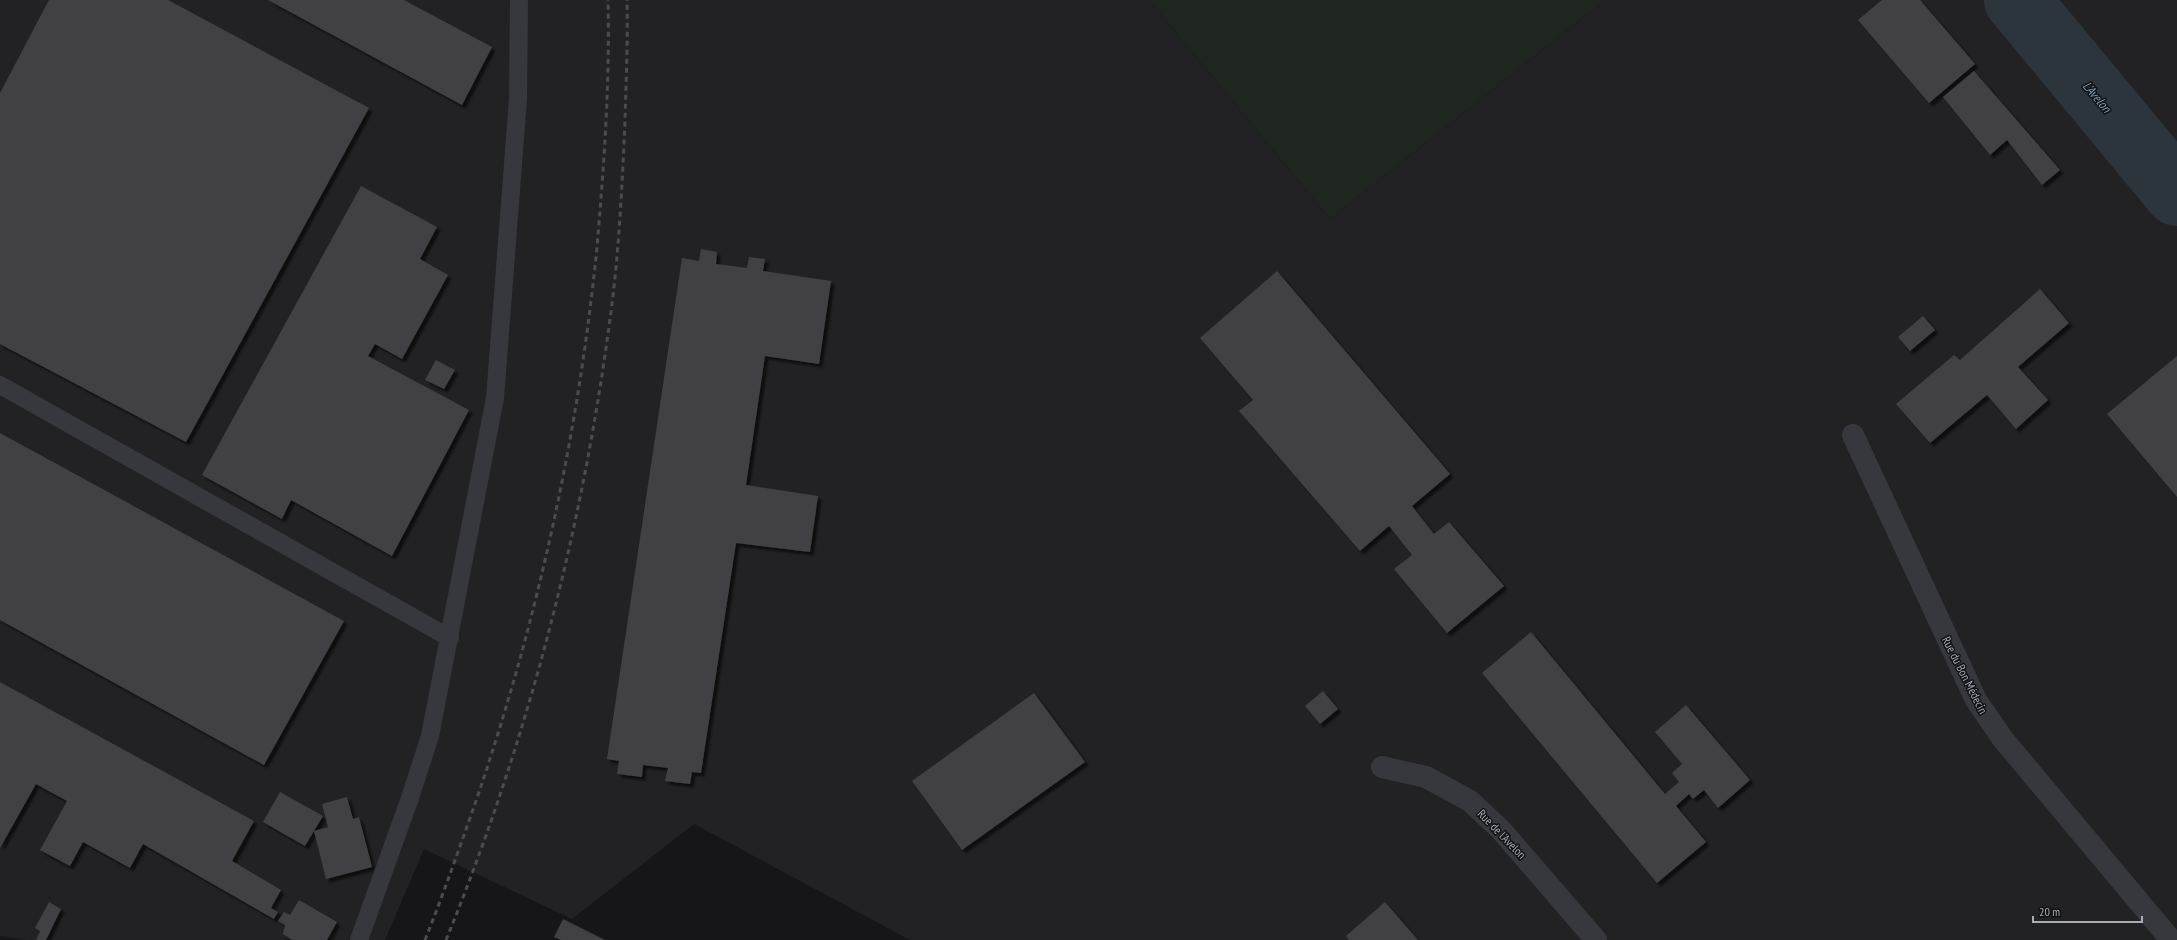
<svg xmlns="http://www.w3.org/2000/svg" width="2177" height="940" font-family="'PT Sans Narrow',sans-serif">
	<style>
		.built { fill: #222225 }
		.green { fill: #1e261f }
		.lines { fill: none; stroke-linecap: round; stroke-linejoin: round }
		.river { stroke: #2c353c; stroke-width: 66 }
		.building { fill: #404145; filter: url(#shadow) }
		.lane { stroke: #37383d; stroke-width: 18 }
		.street { stroke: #37383d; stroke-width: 22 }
		.rail { stroke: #4a4c52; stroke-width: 3; stroke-dasharray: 5 4; stroke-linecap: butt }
		.labels { text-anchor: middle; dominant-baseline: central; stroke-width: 3; stroke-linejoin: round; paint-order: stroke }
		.street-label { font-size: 12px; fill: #a8adb8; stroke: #111113 }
		.water-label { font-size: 13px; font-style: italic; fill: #7f9bb3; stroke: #111113 }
	</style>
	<defs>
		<filter id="shadow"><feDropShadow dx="3.5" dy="3.5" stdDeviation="1" flood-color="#0009"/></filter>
	</defs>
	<rect width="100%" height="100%" fill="#161618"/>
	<!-- built -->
	<polygon class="built" points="0,0 1149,0 1330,219 1605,0 2177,0 2177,940 910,940 694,824 572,919 424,849 385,940 26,940 0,936"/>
	<!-- green -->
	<polygon class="green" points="1149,0 1605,0 1330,219"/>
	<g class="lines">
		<!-- river -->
		<polyline class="river" points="2017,0 2177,193"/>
	</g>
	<!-- building -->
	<g class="building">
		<polygon points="49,0 168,0 369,108 186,442 0,344 0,93"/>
		<polygon points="268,0 404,0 492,47 462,105"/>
		<polygon points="1882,0 1920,0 1975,64 1929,103 1858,20"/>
		<polygon points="1974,71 2060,170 2042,185 2007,140 1990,155 1943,97"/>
		<polygon points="361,186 437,227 420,259 448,275 402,359 375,344 368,356 469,410 392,556 291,500 282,519 202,475"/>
		<polygon points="701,249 717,252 716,264 747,268 749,257 765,259 763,271 831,281 819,364 765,356 746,485 818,496 810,552 736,543 701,773 692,772 690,784 665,781 668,768 643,765 642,777 617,774 619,761 607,759 682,258 699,261"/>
		<polygon points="1277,271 1450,474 1412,506 1434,534 1449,522 1504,586 1447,633 1394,569 1412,555 1389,526 1360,551 1239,411 1253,400 1200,338"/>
		<polygon points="2040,289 2069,323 2018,367 2048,400 2016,429 1987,395 1930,443 1896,404 1954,355 1960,360"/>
		<polygon points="1923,316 1935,330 1910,351 1898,337"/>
		<polygon points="2177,356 2177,497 2107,414"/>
		<polygon points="436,360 455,370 444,389 425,380"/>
		<polygon points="0,433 344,621 264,765 0,620"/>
		<polygon points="1531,632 1665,794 1679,782 1672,773 1682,764 1655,732 1686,705 1750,780 1718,808 1704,790 1693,799 1689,794 1676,806 1706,842 1657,883 1482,673"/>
		<polygon points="0,682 254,821 232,861 281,890 271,908 278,912 274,919 143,844 130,868 83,842 70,866 40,850 67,801 36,784 0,848"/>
		<polygon points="1323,691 1338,709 1320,724 1305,706"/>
		<polygon points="1034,693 1085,762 962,850 912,781"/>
		<polygon points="280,792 323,816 305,846 263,822"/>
		<polygon points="347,797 353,819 359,817 372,867 326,879 314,831 328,827 322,804"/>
		<polygon points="299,900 337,922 327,940 292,940 283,934 285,925 278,921 284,912 290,915"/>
		<polygon points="49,902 61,909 46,940 36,940 40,931 35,928"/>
		<polygon points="1385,902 1418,940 1349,940 1346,936"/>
		<polygon points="563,919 605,940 561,940 554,937"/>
	</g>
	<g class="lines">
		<!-- lane -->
		<g class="lane">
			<polyline points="0,385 450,638"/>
			<polyline points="359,940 410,798 430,736 495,398 518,99 519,0"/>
		</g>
		<!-- street -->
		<g class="street">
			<polyline points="1853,435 1976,700 2002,738 2171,940"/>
			<polyline points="1382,767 1426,777 1470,801 1501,830 1596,940"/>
		</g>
		<!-- rail -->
		<g class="rail">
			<path d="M425 940C443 895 459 849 475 804 537 623 578 437 597 247 604 165 610 82 608 0"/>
			<path d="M446 940C527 742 582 532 610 319 619 254 622 187 625 121 626 81 628 40 627 0"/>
		</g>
	</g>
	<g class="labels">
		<!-- street labels -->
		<g class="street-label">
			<text transform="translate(1965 675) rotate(63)">Rue du Bon Médecin</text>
			<text transform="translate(1502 834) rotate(46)">Rue de l'Avelon</text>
		</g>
		<!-- water labels -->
		<g class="water-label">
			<text transform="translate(2097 97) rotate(50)">L'Avelon</text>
		</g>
	</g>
	<!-- scale -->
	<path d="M2033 916v6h109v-6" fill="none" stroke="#a8adb8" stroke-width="2"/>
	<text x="2039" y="916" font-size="12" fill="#a8adb8" stroke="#111113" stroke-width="3" paint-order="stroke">20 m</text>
</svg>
